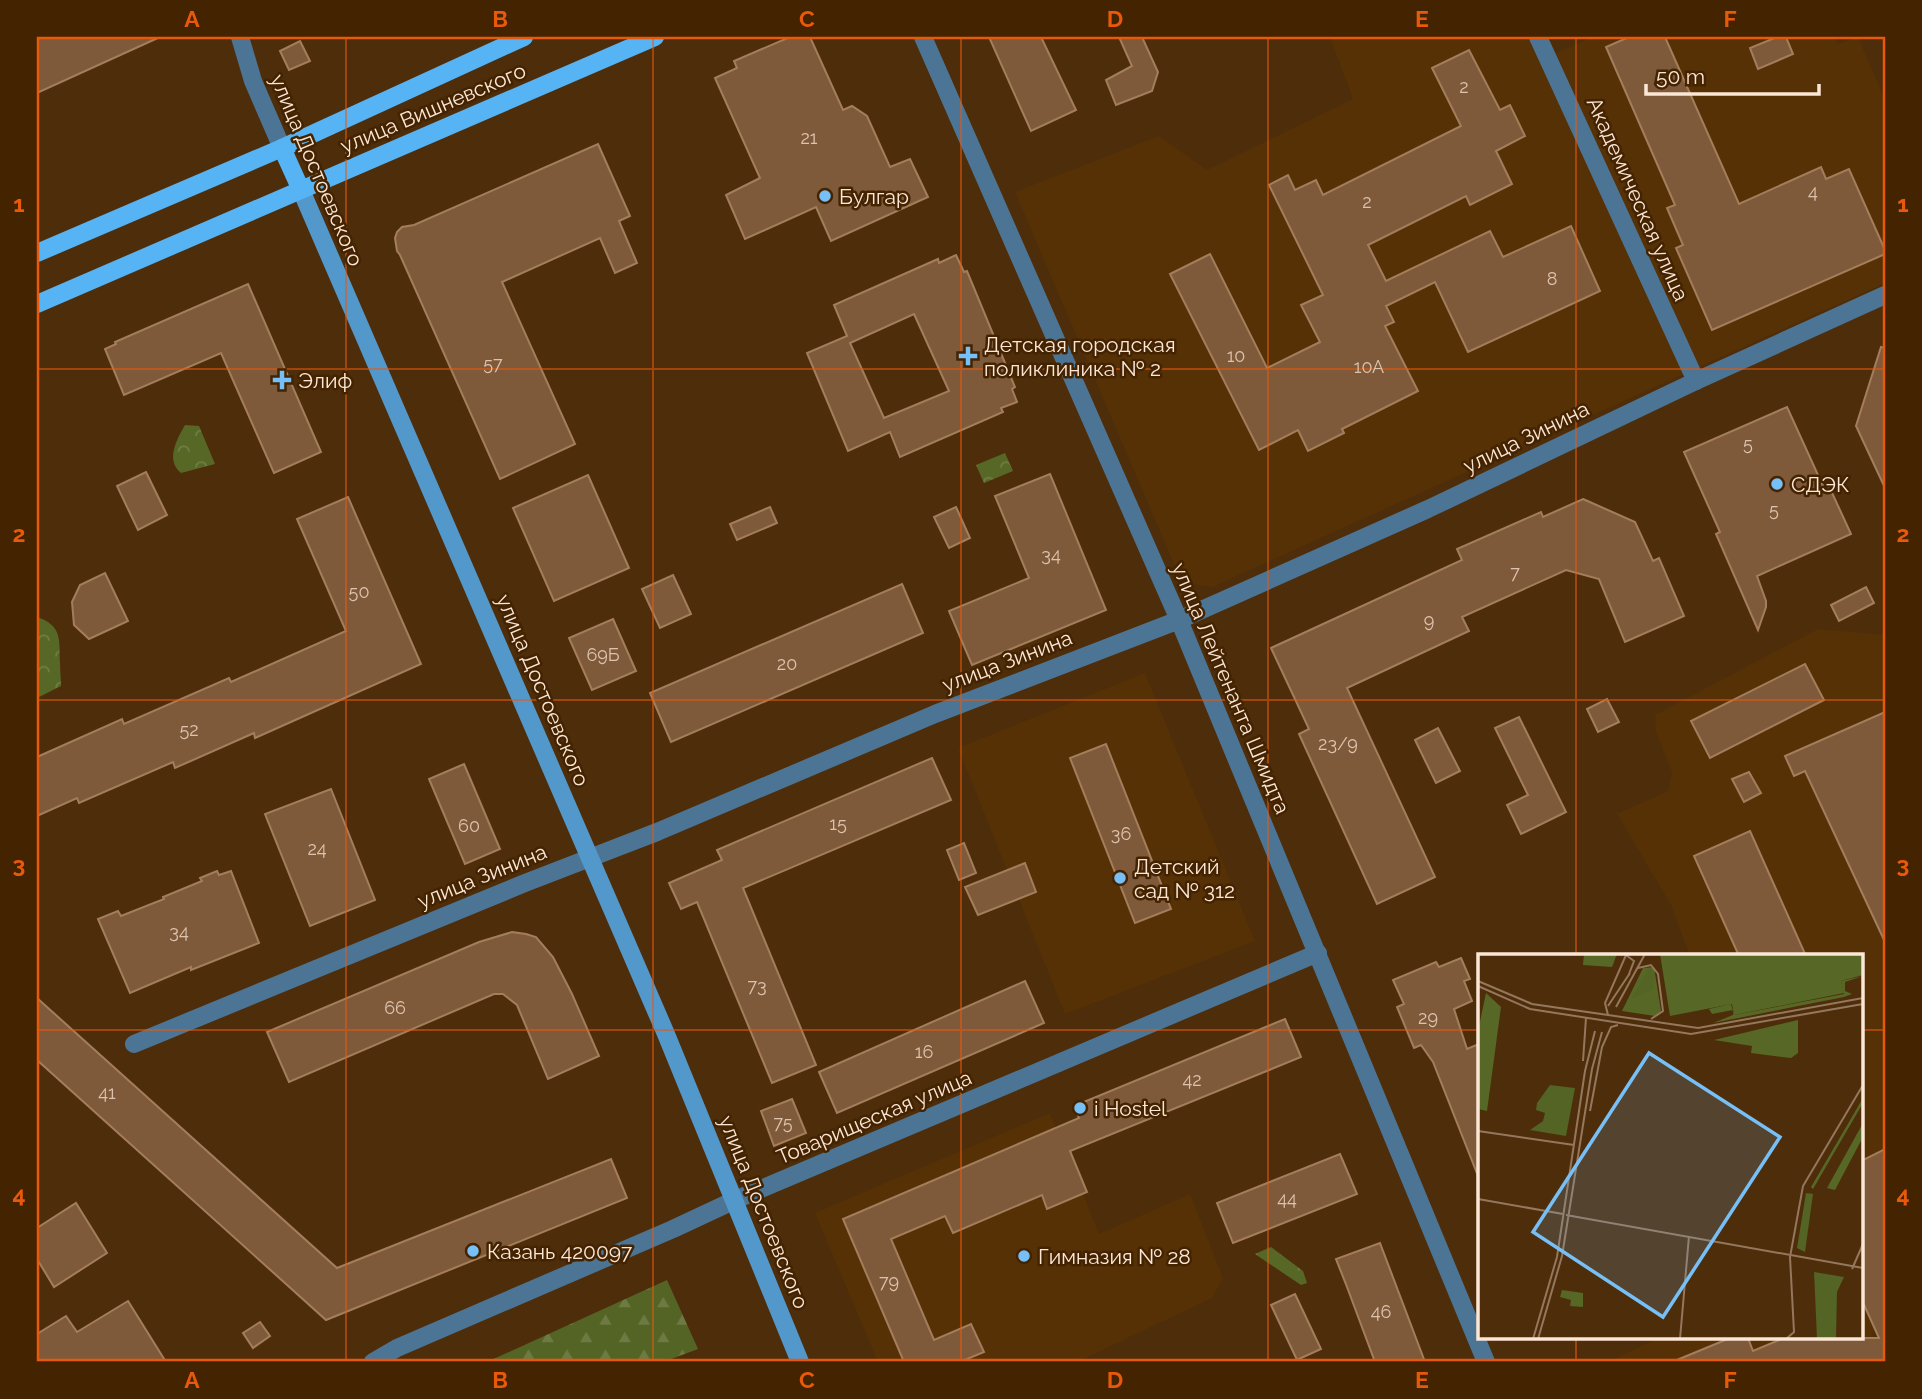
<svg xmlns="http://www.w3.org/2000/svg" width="1922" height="1399" font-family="Raleway,sans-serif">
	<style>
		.built { fill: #573106 }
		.forest { fill: url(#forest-firs) }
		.park { fill: url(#park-crowns) }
		.building { fill: #7f5a3a; stroke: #a47e5c; stroke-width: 2; fill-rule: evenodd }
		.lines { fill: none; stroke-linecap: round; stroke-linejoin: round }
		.minor { stroke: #4c7595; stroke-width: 18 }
		.tertiary { stroke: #4c7595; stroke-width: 18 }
		.secondary { stroke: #5398cb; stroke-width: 18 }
		.primary { stroke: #56b3f4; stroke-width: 18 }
		.grid { fill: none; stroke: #e8590c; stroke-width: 2; stroke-opacity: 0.55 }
		.poi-dot { fill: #76c0f7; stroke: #432300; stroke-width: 2.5 }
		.labels { text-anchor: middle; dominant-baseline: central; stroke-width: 5; stroke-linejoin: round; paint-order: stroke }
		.number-label { font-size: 18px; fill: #ddc3ae }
		.street-label { font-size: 21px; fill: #fce6d5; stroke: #432300 }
		.poi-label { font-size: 21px; fill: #fce6d5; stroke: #432300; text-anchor: start }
		.inset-road { fill: none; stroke: #94775c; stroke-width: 2 }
		.view { fill: #76c0f7; fill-opacity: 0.15; stroke: #76c0f7; stroke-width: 3.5 }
		.inset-edge { fill: none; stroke: #fce6d5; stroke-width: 3.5 }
		.neatline { fill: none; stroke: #e8590c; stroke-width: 2.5 }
		.grid-label { font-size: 23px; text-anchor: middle; font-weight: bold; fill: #e8590c }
	</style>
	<defs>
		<pattern id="forest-firs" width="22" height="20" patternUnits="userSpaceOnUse" patternTransform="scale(1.75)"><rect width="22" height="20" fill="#536424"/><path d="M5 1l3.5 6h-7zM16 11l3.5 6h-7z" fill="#6d7a43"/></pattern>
		<pattern id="park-crowns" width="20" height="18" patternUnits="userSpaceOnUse" patternTransform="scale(1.75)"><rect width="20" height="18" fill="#576826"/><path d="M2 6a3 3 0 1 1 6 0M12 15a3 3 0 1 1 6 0" fill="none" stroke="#707e45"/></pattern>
	</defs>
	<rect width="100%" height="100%" fill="#4e2d0b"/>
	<!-- built -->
	<g class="built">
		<polygon points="1330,37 1548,37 1556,53 1592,37 1833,37 1838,44 1858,37 1885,100 1885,283 1212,587 1191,584 1179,576 1015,192 1159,136 1207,170 1353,99"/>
		<polygon points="1818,629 1885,635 1885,1325 1871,1332 1884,1362 1608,1362 1658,1338 1861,1338 1861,956 1690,956 1671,905 1617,814 1668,791 1672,773 1656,731 1655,715"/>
		<polygon points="1145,673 1255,941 1065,1014 958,748"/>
		<polygon points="1050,1113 1099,1234 1190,1194 1223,1278 1212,1298 1077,1362 878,1362 815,1213"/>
	</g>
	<!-- forest -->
	<polygon class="forest" points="667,1280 698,1349 663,1362 487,1362"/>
	<!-- park -->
	<g class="park">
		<path d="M185 425 199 426 215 464 181 473C165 460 177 439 185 425Z"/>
		<polygon points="1005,453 1013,471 984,483 976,465"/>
		<path d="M37 617C63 626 59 640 60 663 60 671 61 679 61 686L37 698Z"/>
		<polygon points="1271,1247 1303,1271 1307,1283 1301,1285 1255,1254"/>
	</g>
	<!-- building -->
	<g class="building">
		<polygon points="37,37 160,37 37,93"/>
		<polygon points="790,37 810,37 843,110 852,106 867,116 890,167 910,159 928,197 831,241 816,207 745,239 726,195 760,178 715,78 737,68 734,61"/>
		<polygon points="989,37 1041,37 1076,110 1031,131"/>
		<polygon points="1119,37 1142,37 1158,72 1152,91 1116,105 1106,80 1132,66"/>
		<polygon points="1629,37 1665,37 1739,204 1821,167 1826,179 1849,169 1885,250 1885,254 1712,330 1676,248 1683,245 1667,208 1675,205 1606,47"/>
		<polygon points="1777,37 1786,37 1793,54 1758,69 1750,48"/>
		<polygon points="300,41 310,61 289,70 280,51"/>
		<polygon points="1469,50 1500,110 1510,105 1525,136 1496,151 1512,184 1470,205 1466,196 1368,245 1386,281 1490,231 1503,257 1571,226 1600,291 1468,352 1435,282 1386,306 1394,322 1385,326 1418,391 1342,429 1344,433 1308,451 1298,430 1259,450 1170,274 1210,254 1267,368 1320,342 1301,305 1323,295 1269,185 1288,175 1295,190 1316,180 1323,195 1461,126 1432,68"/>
		<polygon points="598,144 630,216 619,221 637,263 615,273 600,238 502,282 575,444 500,479 400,255 397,251 395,238 397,232 402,227 414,225"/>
		<path d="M956 255 964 272 967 271 1015 387 1012 389 1017 402 1001 408 1003 412 900 457 890 432 848 451 807 353 847 336 834 305 938 259 939 263ZM914 314 949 391 884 418 850 343Z"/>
		<polygon points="248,284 321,452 274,473 221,353 124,395 105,349 116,344 115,342"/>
		<polygon points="1881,347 1885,348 1885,488 1856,426"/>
		<polygon points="1787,407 1823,486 1828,484 1851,534 1757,576 1766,601 1766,607 1758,630 1716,534 1720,532 1684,452"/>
		<polygon points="146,472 167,515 138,530 117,486"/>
		<polygon points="1050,474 1106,610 972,665 949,611 1029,578 995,496"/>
		<polygon points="588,475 629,568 554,601 513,508"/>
		<polygon points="348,497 421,664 255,738 254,733 175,768 173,762 79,803 77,798 37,816 37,757 122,719 124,724 229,678 231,682 346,631 297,519"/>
		<polygon points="1583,499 1635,522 1653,561 1659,558 1684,616 1625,642 1599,579 1566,570 1462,617 1469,631 1347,688 1435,877 1377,904 1299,734 1309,729 1271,648 1462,560 1457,549 1541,512 1543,517"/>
		<polygon points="770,507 777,523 737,540 730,524"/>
		<polygon points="956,507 970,538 949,548 934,517"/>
		<polygon points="105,573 128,621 89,639 74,625 72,602 80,585"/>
		<polygon points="673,575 691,614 660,628 642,589"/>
		<polygon points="902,584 923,633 671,742 650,693"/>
		<polygon points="1866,587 1874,603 1839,621 1831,605"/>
		<polygon points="613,619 636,671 592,690 569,638"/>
		<polygon points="1805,664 1824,700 1710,758 1691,721"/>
		<polygon points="1607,699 1619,722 1598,732 1587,709"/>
		<polygon points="1885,712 1885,942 1805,771 1794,776 1785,756"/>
		<polygon points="1519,717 1566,812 1521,834 1507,805 1528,795 1495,728"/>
		<polygon points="1438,728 1460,771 1436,783 1415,740"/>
		<polygon points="1106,744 1171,909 1135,923 1070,758"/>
		<polygon points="932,758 951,800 743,888 816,1065 772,1083 697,902 681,909 669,883 722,860 717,850"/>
		<polygon points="464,764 500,849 465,864 429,779"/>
		<polygon points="1749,772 1761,793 1744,802 1732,779"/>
		<polygon points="331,789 375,900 310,926 265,814"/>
		<polygon points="1750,831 1806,956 1739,956 1694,856"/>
		<polygon points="964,843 976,873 959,880 947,850"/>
		<polygon points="1025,863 1036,892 978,915 965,887"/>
		<polygon points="217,871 219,875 231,871 259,943 191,970 191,967 130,993 98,919 118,911 121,916 164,899 163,897 202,881 200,878"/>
		<polygon points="512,932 526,934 536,937 553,957 572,994 599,1056 548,1079 517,1005 503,994 494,994 289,1082 267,1032 479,942"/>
		<polygon points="1461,958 1470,979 1464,981 1472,1001 1454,1009 1467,1049 1479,1044 1478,1176 1433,1062 1421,1045 1414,1048 1397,1007 1404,1004 1393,980 1436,962 1439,967"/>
		<polygon points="1025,981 1044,1023 837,1113 819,1072"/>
		<polygon points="37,998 337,1268 611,1159 627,1198 326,1320 37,1060"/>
		<polygon points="1285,1019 1301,1057 1070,1151 1087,1192 1047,1209 1042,1195 953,1233 945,1216 891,1239 934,1340 971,1324 984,1352 960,1362 904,1362 843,1219 1079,1118 1074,1106"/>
		<polygon points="792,1099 806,1133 774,1146 761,1111"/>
		<polygon points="1885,1149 1885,1362 1672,1362 1730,1338 1748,1338 1753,1351 1784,1338 1879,1338 1861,1298 1861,1161"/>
		<polygon points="1340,1154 1357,1194 1233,1243 1217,1203"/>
		<polygon points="76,1203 107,1253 54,1287 37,1259 37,1228"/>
		<polygon points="1380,1243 1425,1362 1375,1362 1347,1287 1336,1259"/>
		<polygon points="1295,1294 1321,1349 1297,1360 1271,1305"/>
		<polygon points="128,1301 166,1362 37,1362 37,1334 66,1316 77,1332"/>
		<polygon points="260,1322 270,1336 253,1348 243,1333"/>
	</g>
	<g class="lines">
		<!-- minor -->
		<g class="minor">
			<polyline points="923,37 1179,620 1486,1362"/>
			<polyline points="1538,37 1696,381"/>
			<polyline points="134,1044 525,883 657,832 935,714 1179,620 1428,509 1696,381 1885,295"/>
			<polyline points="735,1200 1318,953"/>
		</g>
		<!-- tertiary -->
		<g class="tertiary">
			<polyline points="240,37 253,81 282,148"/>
			<polyline points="373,1362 397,1348 673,1229 735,1200"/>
		</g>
		<!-- secondary -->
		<polyline class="secondary" points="301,190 666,1034 800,1362"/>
		<!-- primary -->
		<g class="primary">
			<polyline points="282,148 301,190"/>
			<polyline points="37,253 282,148 524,37"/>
			<polyline points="37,304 655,37"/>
		</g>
	</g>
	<!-- grid -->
	<path class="grid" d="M346 37V1362M653 37V1362M961 37V1362M1268 37V1362M1576 37V956M37 369H1885M37 700H1885M37 1030H1479M1861 1030H1885M1576 1338V1362"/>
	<!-- markers -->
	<g class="poi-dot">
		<circle cx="825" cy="196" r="7"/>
		<path d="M964.5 345.5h7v7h7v7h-7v7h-7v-7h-7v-7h7z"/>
		<path d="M278.5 369.5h7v7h7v7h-7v7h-7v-7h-7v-7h7z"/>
		<circle cx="1777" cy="484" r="7"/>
		<circle cx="1120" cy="878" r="7"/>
		<circle cx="1080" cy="1108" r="7"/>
		<circle cx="473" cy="1251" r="7"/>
		<circle cx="1024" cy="1256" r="7"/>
	</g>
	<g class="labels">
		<!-- number labels -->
		<g class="number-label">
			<text x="1464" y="86">2</text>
			<text x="809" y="137">21</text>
			<text x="1813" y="191">4</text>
			<text x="1367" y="201">2</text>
			<text x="1552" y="278">8</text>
			<text x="1236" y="355">10</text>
			<text x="493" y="363">57</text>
			<text x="1369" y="366">10А</text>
			<text x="1748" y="443">5</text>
			<text x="1774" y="509">5</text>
			<text x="1051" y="554">34</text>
			<text x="1515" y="572">7</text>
			<text x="359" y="591">50</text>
			<text x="1429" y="620">9</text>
			<text x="603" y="654">69Б</text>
			<text x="787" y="663">20</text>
			<text x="189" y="729">52</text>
			<text x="1338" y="743">23/9</text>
			<text x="838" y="823">15</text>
			<text x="469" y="825">60</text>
			<text x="1121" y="833">36</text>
			<text x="317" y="848">24</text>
			<text x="179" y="931">34</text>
			<text x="757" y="985">73</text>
			<text x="395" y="1007">66</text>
			<text x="1428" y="1017">29</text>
			<text x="924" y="1051">16</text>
			<text x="1192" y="1079">42</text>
			<text x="107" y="1092">41</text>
			<text x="783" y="1122">75</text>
			<text x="1287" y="1198">44</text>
			<text x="889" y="1281">79</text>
			<text x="1381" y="1311">46</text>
		</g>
		<!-- street labels -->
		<g class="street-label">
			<text transform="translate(433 108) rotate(-23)">улица Вишневского</text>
			<text transform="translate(317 170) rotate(67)">улица Достоевского</text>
			<text transform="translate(1638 199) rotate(66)">Академическая улица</text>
			<text transform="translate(1526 437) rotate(-26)">улица Зинина</text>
			<text transform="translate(1007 661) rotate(-21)">улица Зинина</text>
			<text transform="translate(1231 688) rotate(67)">улица Лейтенанта Шмидта</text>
			<text transform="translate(543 690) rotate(67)">улица Достоевского</text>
			<text transform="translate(482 876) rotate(-22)">улица Зинина</text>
			<text transform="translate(874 1117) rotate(-23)">Товарищеская улица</text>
			<text transform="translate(764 1212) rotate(68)">улица Достоевского</text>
		</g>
		<!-- poi labels -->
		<g class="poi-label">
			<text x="839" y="196">Булгар</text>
			<text x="984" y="344">Детская городская<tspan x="984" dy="24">поликлиника № 2</tspan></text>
			<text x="298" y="380">Элиф</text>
			<text x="1791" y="484">СДЭК</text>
			<text x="1134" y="866">Детский<tspan x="1134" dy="24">сад № 312</tspan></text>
			<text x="1094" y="1108">i Hostel</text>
			<text x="487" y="1251">Казань 420097</text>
			<text x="1038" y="1256">Гимназия № 28</text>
		</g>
	</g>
	<!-- overview -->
	<g transform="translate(1478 954)">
		<rect width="385" height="385" fill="#4e2d0b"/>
		<path d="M176 13 183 57 177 62 144 57 165 14ZM385 22 367 28V37L374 40 366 43 235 69 255 61V56L234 60 231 55 253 50 256 61 366 40 363 27ZM385 144V149L335 235 333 233ZM385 169V183L357 236 349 234Z" fill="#576826"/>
		<path d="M171 15 177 19 175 35 153 45ZM72 131 97 134 88 182 52 176 65 167 67 159 58 156 59 149ZM328 239 335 240 327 298 319 294ZM336 318 366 323 359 338 358 385H339Z" fill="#536424"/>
		<path d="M182 0H385V21L363 27 366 39 256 61 254 50 192 62Z" fill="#576826"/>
		<path d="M8 39 23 53 9 157 0 155V77ZM320 66V99L313 104 273 99 274 92 236 86ZM84 336 105 339V353L92 352 93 346 82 343Z" fill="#576826"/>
		<path d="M106 0H139L134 13 105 11Z" fill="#576826"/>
		<path class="inset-road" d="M160 14 173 11 180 20 185 57 173 65M0 27 54 50 220 74 385 44M0 32 52 55 213 80 385 50M130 52 152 19M138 53 167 0M130 61 127 49 148 1 156 7 151 20M105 107 108 64M112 157 124 93 133 73 140 71M0 177 96 191M0 245 85 260M88 261 385 314M374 315 385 290M55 385 79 303 107 117 117 77M60 385 84 302 114 115 124 78M202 385 211 282M308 385 316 378 312 303 325 232 385 131"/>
		<path class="view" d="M171 99 302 183 185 363 55 278Z"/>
		<rect width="385" height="385" class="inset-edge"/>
	</g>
	<!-- border -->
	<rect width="1922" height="1399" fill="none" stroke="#432300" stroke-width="77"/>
	<!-- scale -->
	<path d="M1646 84v10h173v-10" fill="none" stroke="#fce6d5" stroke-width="3.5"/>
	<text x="1656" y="84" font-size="21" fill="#fce6d5" stroke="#432300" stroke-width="5" paint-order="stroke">50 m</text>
	<rect x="38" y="38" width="1846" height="1322" class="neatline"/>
	<g class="grid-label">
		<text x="192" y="27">A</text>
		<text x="500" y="27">B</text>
		<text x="807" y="27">C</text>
		<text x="1115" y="27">D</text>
		<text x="1422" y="27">E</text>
		<text x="1730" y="27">F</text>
		<text x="19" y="212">1</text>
		<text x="1903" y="212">1</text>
		<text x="19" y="542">2</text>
		<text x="1903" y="542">2</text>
		<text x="19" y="873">3</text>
		<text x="1903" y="873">3</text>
		<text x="19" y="1203">4</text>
		<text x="1903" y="1203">4</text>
		<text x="192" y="1388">A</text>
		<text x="500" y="1388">B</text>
		<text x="807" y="1388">C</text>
		<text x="1115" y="1388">D</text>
		<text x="1422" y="1388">E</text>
		<text x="1730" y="1388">F</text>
	</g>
</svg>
